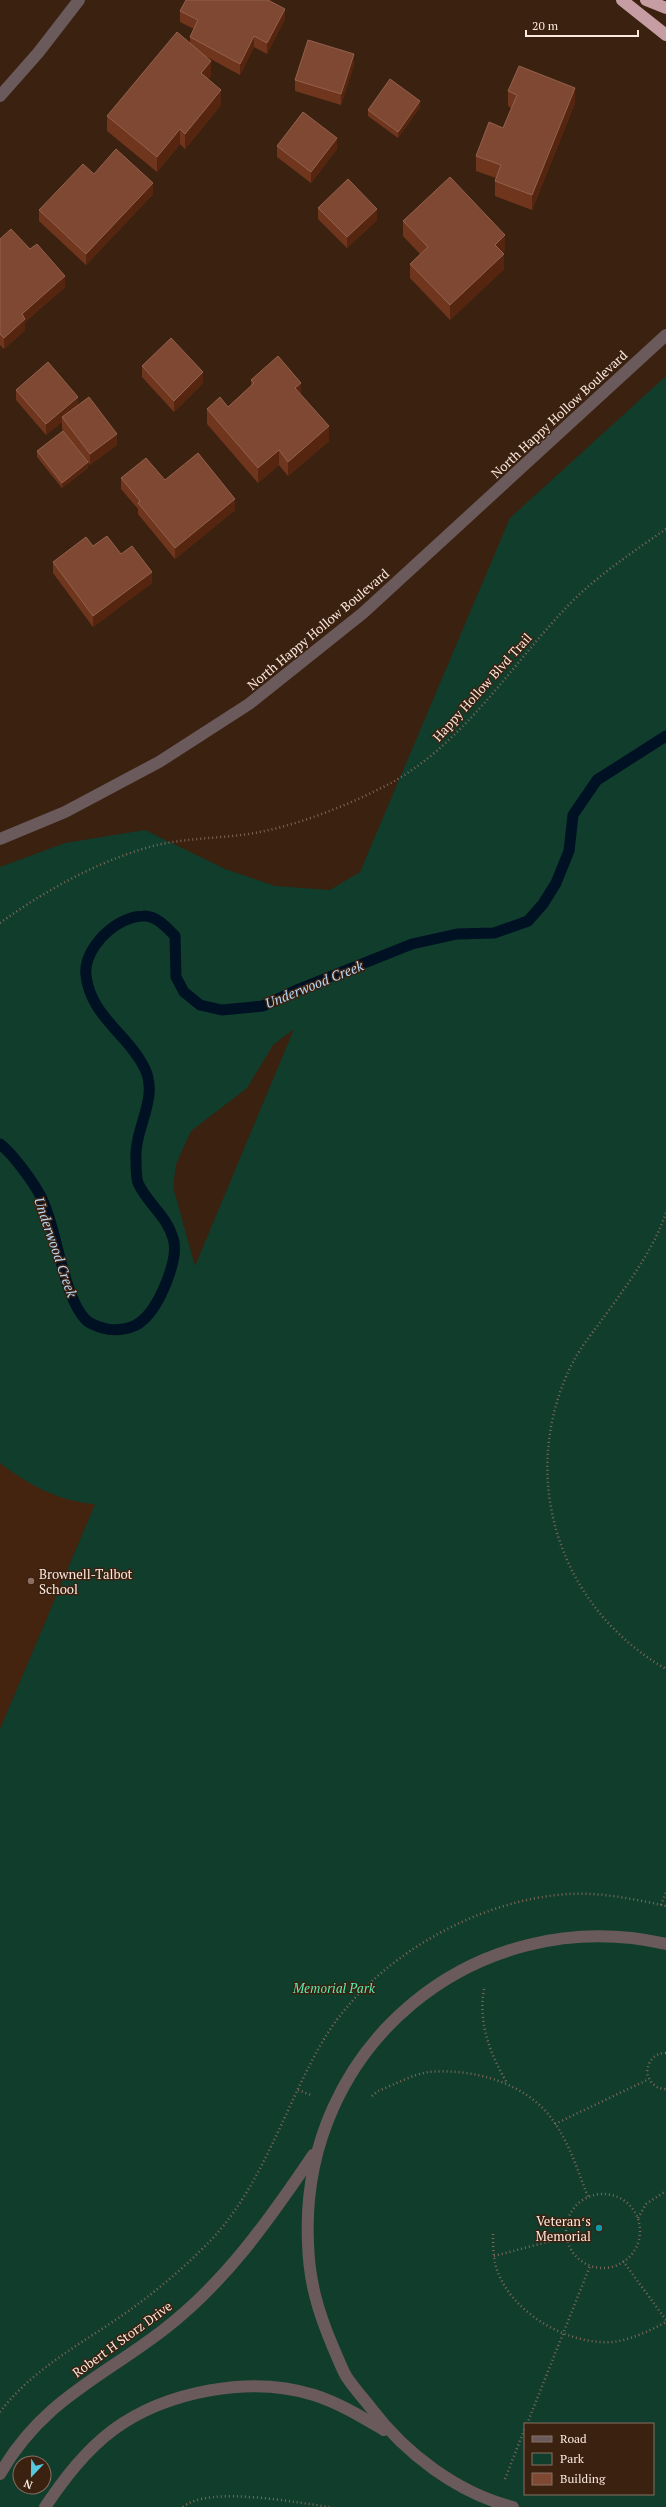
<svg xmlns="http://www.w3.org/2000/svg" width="666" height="2507" font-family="'PT Serif',serif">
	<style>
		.built { fill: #45240f }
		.green { fill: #113d2c; fill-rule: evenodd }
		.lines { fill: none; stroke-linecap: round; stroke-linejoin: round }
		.stream { stroke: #001123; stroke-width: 11 }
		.path { stroke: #7f6859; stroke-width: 2.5; stroke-dasharray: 1 3; stroke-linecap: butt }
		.minor { stroke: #6a5a5c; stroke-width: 12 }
		.highway { stroke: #c69da3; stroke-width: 12 }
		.wall { fill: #70351d }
		.shaded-wall { fill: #55250f }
		.building { fill: #7f4832; stroke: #93614d }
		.education-dot { fill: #8d6e63; stroke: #3b2110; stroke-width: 1.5 }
		.culture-dot { fill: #0f9aa8; stroke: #3b2110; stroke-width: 1.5 }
		.labels { text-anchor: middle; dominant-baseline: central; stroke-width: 3; stroke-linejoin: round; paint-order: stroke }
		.street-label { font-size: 13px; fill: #fbe8de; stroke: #3b2110 }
		.poi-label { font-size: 13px; fill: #fbe8de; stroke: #3b2110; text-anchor: start }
		.park-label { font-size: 13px; font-style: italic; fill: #58edb3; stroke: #3b2110 }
		.water-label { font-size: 14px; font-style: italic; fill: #b4d9fa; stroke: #3b2110 }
	</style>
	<rect width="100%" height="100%" fill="#3b2110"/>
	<!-- built -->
	<polygon class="built" points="0,1377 125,1432 0,1729"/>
	<!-- green -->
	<path class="green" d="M666 376V2507H0V1729L95 1504C60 1502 27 1484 0 1463V867L65 843 145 830 225 869 275 886 330 890 360 872 510 518ZM294 1029 195 1266 173 1187 176 1164 191 1131 247 1088 273 1045ZM525 2424H653V2494H525ZM20 2463H44V2487H20Z"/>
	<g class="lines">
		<!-- stream -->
		<path class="stream" d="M0 1144C12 1153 31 1179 39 1193 57 1224 62 1296 86 1320 89 1323 98 1327 103 1328 115 1332 134 1329 143 1320 159 1306 180 1259 173 1238 167 1216 147 1203 138 1183 136 1177 136 1166 136 1160 134 1128 159 1099 145 1069 129 1035 90 1016 86 975 83 948 117 916 143 916 156 915 167 928 175 936L176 977 184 992 200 1005 222 1010 263 1006 299 989 412 944 457 934 494 933 528 921 543 904 556 883 569 851 573 815 597 780 666 736"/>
		<!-- path -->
		<g class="path">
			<path d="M0 923C46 890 98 861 153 846 188 837 225 839 260 832 304 823 351 804 391 783 463 743 508 670 563 611 592 579 630 554 666 529"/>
			<path d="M666 1213C653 1251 625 1288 601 1321 591 1335 580 1348 572 1364 516 1476 559 1608 666 1669"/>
			<polyline points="661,1905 666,1892"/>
			<path d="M484 1989C478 2023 490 2054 507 2083"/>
			<path d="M666 2053C654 2053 648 2061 647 2073 650 2083 656 2089 666 2089"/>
			<polyline points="298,2090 311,2095"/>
			<path d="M372 2096 378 2091C394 2085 413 2074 429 2072 473 2068 526 2083 552 2119 569 2142 578 2171 588 2197"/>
			<polyline points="555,2124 649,2079"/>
			<circle cx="603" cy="2231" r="37"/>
			<polyline points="638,2218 646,2204 666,2191"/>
			<path d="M493 2234C493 2246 493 2258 497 2270 512 2313 567 2345 612 2342 631 2340 649 2331 666 2322"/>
			<polyline points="494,2256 566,2237"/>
			<polyline points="623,2261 666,2320"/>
			<path d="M0 2412C37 2363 94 2338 142 2301 166 2283 191 2261 212 2239 264 2183 286 2103 324 2039 372 1959 476 1900 568 1894 599 1892 635 1899 666 1906"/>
			<polyline points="527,2424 590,2266"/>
			<polyline points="505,2479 525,2428"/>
			<path d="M183 2507C209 2485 297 2503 330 2507"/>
		</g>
		<!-- minor -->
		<g class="minor">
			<polyline points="0,96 38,53 79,0"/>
			<polyline points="0,839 65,812 159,762 249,704 363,613 666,335"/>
			<path d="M0 2474C42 2401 99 2379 162 2331 225 2283 269 2220 313 2155"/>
			<path d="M45 2507C64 2479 85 2451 113 2430 166 2391 251 2375 314 2395 339 2403 362 2417 384 2430"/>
			<path d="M513 2507C457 2493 405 2453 371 2408 363 2398 353 2387 346 2376 341 2367 337 2356 333 2347 318 2312 309 2281 308 2243 299 2047 475 1901 666 1944"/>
		</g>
		<!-- highway -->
		<g class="highway">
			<polyline points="622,0 666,35"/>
			<polyline points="646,0 666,8"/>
		</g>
	</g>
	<!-- wall -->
	<g class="wall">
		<polygon points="180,11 285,19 267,54 254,47 240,75 207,57 211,76 208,79 221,105 185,149 180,144 157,172 107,131 107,116 190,43 190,37 194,29 180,22"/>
		<polygon points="354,65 341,105 295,91 295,80"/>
		<polygon points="508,91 575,103 532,210 495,196 495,181 496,178 476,171 476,156 503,128 511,108 508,106"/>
		<polygon points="420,107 398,138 368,116 368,110"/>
		<polygon points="277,146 337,149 311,183 277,157"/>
		<polygon points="94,174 153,194 86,265 39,221 39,210"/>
		<polygon points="318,208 377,220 347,248 318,219"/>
		<polygon points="403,221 505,250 502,253 504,269 450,320 410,278 410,264 420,254 403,236"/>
		<polygon points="0,239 30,249 65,287 25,322 25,330 4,349 0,345"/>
		<polygon points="142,366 203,383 174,412 142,377"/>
		<polygon points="251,380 301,395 329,441 288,476 279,465 258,483 207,424 207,409 228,407 251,386"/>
		<polygon points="16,390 78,405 117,445 90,465 74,444 88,468 62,488 37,457 37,451 63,431 62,428 62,422 46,435 16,400"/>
		<polygon points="121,478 165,480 235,510 175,559 138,514 138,509 121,489"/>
		<polygon points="93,546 121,554 152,583 93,627 53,573 53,562"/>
	</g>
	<!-- shaded-wall -->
	<g class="shaded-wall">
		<polygon points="285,9 285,19 267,54 267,43"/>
		<polygon points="254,36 254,47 240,75 240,64"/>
		<polygon points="354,54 354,65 341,105 341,94"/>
		<polygon points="211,61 211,76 201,88 201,73"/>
		<polygon points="575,88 575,103 532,210 532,195"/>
		<polygon points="221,90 221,105 185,149 185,134"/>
		<polygon points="420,101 420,107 398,138 398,132"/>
		<polygon points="180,129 180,144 157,172 157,157"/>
		<polygon points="337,138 337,149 311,183 311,172"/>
		<polygon points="153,183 153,194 86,265 86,254"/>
		<polygon points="377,209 377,220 347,248 347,237"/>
		<polygon points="505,235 505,250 495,260 495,245"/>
		<polygon points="504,254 504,269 450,320 450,305"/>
		<polygon points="65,276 65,287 25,322 25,330 4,349 4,338 22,314"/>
		<polygon points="203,372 203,383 174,412 174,401"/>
		<polygon points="301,383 301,398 295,388"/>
		<polygon points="78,397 78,408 62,417 62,422 46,435 46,424"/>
		<polygon points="329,426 329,441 288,476 288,462"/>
		<polygon points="117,434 117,445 90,465 90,454"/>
		<polygon points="279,450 279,465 258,483 258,468"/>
		<polygon points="88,462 88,468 62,488 62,483"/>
		<polygon points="235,499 235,510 175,559 175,548"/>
		<polygon points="152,572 152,583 93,627 93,616"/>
	</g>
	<!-- building -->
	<g class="building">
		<polygon points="186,0 268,0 285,9 267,43 254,36 240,64 190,37 198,20 180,11"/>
		<polygon points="177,32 211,61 201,73 221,90 185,134 180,129 157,157 107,116"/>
		<polygon points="308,40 354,54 341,94 295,80"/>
		<polygon points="519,66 575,88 532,195 495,181 501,165 476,156 489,122 503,128 517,95 508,91"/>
		<polygon points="390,79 420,101 398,132 368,110"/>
		<polygon points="303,112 337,138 311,172 277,146"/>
		<polygon points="116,149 153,183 86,254 39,210 83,164 94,174"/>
		<polygon points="450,177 505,235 495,245 504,254 450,305 410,264 428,247 403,221"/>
		<polygon points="348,179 377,209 347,237 318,208"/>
		<polygon points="11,229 30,249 37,244 65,276 22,314 25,319 4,338 0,334 0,239"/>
		<polygon points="171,338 203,372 174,401 142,366"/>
		<polygon points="278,356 301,383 295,388 329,426 288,462 279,450 258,468 207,409 220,397 228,407 254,383 251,380"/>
		<polygon points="48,362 78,397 46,424 16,390"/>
		<polygon points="89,397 117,434 90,454 62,417"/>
		<polygon points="63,431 88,462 62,483 37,451"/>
		<polygon points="198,453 235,499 175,548 138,503 140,501 121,478 146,458 165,480"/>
		<polygon points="107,536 121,554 132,546 152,572 93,616 53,562 86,537 93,546"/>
	</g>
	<!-- markers -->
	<circle class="education-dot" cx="31" cy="1581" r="4"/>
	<circle class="culture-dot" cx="599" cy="2228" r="4"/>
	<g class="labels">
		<!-- street labels -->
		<g class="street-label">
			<text transform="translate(559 414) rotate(-43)">North Happy Hollow Boulevard</text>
			<text transform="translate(318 629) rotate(-40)">North Happy Hollow Boulevard</text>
			<text transform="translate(482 687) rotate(-48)">Happy Hollow Blvd Trail</text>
			<text transform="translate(122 2339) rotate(-36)">Robert H Storz Drive</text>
		</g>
		<!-- poi labels -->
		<g class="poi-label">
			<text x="39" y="1574">Brownell-Talbot<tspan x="39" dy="15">School</tspan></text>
			<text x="591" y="2221" text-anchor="end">Veteranʻs<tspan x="591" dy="15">Memorial</tspan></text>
		</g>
		<!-- park labels -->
		<g class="park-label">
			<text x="334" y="1988">Memorial Park</text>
		</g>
		<!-- water labels -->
		<g class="water-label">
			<text transform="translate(314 984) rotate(-22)">Underwood Creek</text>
			<text transform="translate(56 1247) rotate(71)">Underwood Creek</text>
		</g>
	</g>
	<!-- legend -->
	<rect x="524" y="2423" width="130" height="72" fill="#3b2110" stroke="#887162"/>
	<rect x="532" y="2436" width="20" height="6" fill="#6a5a5c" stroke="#887162"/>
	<text x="560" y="2443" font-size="12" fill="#fbe8de">Road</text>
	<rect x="532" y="2453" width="20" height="12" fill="#113d2c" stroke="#887162"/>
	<text x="560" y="2463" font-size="12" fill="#fbe8de">Park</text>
	<rect x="532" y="2473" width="20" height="12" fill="#7f4832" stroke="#887162"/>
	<text x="560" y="2483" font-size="12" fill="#fbe8de">Building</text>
	<!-- north arrow -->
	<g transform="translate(32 2475) rotate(202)"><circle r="19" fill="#3b2110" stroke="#887162"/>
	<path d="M0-3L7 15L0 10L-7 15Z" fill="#56c9e0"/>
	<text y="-6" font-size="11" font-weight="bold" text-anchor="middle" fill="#fbe8de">N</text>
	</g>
	<!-- scale -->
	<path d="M526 30v6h112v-6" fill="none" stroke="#fbe8de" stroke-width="2"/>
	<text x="532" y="30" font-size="12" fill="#fbe8de" stroke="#3b2110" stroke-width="3" paint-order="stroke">20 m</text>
</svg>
